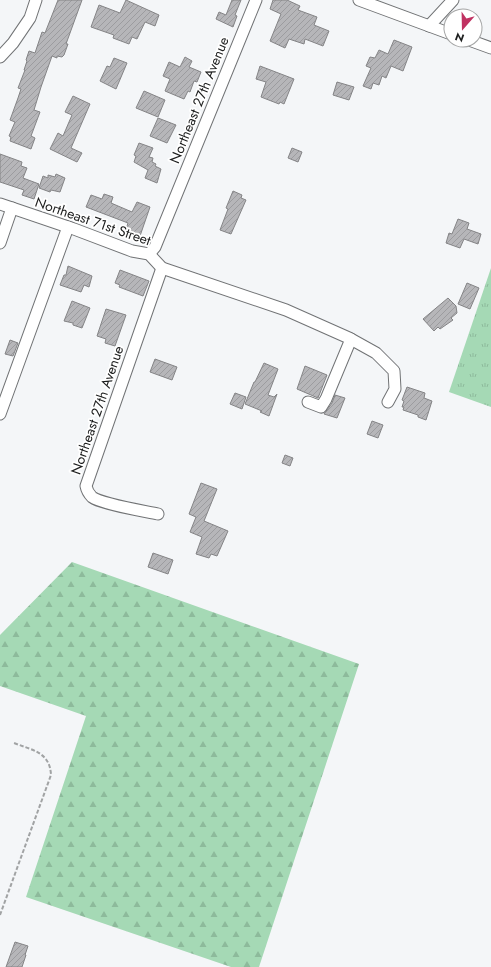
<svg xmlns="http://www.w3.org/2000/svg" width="491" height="967" font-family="Jost,sans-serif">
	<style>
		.forest { fill: url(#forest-firs) }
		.park { fill: url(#park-tufts) }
		.building { fill: url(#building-hatch); stroke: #848486 }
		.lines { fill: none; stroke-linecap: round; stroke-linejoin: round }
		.minor-casing { stroke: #717375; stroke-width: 13 }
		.path { stroke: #a1a3a4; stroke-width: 2; stroke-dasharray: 4 2; stroke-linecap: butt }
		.minor { stroke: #fff; stroke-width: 11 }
		.labels { text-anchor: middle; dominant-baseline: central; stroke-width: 3.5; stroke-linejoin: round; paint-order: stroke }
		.street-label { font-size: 14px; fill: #1c1d1d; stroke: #fff }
	</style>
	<defs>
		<pattern id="forest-firs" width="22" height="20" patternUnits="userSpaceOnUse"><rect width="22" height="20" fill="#a5d9b5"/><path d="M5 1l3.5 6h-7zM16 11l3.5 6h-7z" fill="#8dba9b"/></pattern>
		<pattern id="park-tufts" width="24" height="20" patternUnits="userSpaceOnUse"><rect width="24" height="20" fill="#a5d9b5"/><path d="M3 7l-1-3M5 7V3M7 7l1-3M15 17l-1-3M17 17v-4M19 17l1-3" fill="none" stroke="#8dba9b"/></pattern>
		<pattern id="building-hatch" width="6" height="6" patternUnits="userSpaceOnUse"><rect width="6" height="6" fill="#b6b6b9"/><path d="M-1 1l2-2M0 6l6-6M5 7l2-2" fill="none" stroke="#9c9c9f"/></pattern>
	</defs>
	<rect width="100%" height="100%" fill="#f4f6f8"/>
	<!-- forest -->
	<polygon class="forest" points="72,562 359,664 259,967 231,967 26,897 86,716 0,686 0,635"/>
	<!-- park -->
	<polygon class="park" points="491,268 491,407 449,392"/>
	<!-- building -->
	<g class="building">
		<polygon points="58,0 82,0 66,44 68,44 64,55 62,57 57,56 57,58 52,56 41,87 34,110 40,112 31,136 35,138 31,149 10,141 11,137 9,136 15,122 10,120 18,98 21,89 18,88 25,70 24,70 27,61 26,60 29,51 35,53 42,32 45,33"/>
		<polygon points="126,0 159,15 155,26 145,22 137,39 132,37 129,44 113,38 114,35 91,27 99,5 120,13"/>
		<polygon points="232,0 241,0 235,15 237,16 233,27 216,19 219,12 226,15"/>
		<polygon points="273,0 287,0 300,6 298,10 317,17 314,25 329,31 323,46 305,39 304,44 289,39 285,48 270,41 281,14 270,9"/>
		<polygon points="394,40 412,47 403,71 391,66 386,78 382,76 379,85 373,83 371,89 363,86 371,68 366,66 370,57 375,58 379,50 388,54"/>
		<polygon points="185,57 192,61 189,67 201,72 197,82 194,81 190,92 188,91 184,99 165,91 170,79 163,76 169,62 180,67"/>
		<polygon points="114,58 127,63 116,89 100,81 107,66 110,67"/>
		<polygon points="260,66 294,79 284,104 280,102 279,104 261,97 266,82 256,79"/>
		<polygon points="337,82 354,87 349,100 333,95"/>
		<polygon points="144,91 165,100 158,117 136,108"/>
		<polygon points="73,96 90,104 71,148 82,153 77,162 50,149 58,133 63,136 72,115 65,112"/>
		<polygon points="158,118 176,125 167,143 150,136"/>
		<polygon points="139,143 153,148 149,157 153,158 152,162 156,164 155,166 161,169 157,183 145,178 148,170 134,162 136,156 134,155"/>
		<polygon points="292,148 302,152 298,162 288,158"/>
		<polygon points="0,154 22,162 21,166 27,168 23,178 39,184 34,199 22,195 24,190 0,182"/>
		<polygon points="56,174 65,178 60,192 51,190 50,192 39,188 43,176 48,178 48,175 55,177"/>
		<polygon points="233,191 242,195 241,198 246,200 231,234 220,230 228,209 226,208"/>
		<polygon points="104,194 113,197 111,203 132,212 137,202 150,207 140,236 126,229 128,223 86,207 91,195 102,199"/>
		<polygon points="458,219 469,223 467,229 481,234 478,244 464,239 460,248 446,243 449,233 452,234"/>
		<polygon points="68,266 92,276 89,287 84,285 81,292 60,285 64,275 66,275"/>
		<polygon points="120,270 149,281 143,296 119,287 120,285 115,283"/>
		<polygon points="467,283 479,288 470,309 458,304"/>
		<polygon points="448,298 456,306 457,313 451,318 453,320 440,329 438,327 434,331 423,319"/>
		<polygon points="72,301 90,308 82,328 73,325 73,323 64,321"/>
		<polygon points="106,309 126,315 115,346 105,343 106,339 97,336"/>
		<polygon points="10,340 18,343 13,356 5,354"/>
		<polygon points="155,359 177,367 172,380 150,372"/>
		<polygon points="264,363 278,369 268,395 274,397 277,394 269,416 260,412 262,411 245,404 254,382 255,382"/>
		<polygon points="305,366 327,375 318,398 297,389"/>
		<polygon points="407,387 425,393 424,398 432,401 426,420 418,417 418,415 403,410 404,407 402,407 404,401 402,400"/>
		<polygon points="235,393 246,397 242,409 230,404"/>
		<polygon points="335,395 345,398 337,418 324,414 332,403"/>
		<polygon points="372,421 383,425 378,438 367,434"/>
		<polygon points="285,455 293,458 290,466 282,463"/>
		<polygon points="201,483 217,489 204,521 228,531 217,556 211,554 209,558 196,554 202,537 190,532 196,517 189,514"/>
		<polygon points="153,553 173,560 168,574 148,567"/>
		<polygon points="15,942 28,946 25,955 26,955 22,967 6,967"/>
	</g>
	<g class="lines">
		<!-- minor casing -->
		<g class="minor-casing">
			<g id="minor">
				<polyline points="359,0 451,34"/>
				<polyline points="429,26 453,0"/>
				<polyline points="469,40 491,48"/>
				<polyline points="0,57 13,43 30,18 36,0"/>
				<polyline points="0,204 74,229 132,251 149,254 162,268 286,310 349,338 376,353 394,371 395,389 388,402"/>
				<polyline points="0,243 12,208"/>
				<polyline points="149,254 155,247 256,0"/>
				<polyline points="308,402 321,407 326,399 351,339"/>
				<polyline points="0,414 68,227"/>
				<path d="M158 514C144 511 101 504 92 497 89 494 87 491 86 486L162 268"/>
			</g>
		</g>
		<!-- path -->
		<path class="path" d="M0 915 51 775C50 752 32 750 14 743"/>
		<!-- minor -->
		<use href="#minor" class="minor"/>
	</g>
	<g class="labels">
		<!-- street labels -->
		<g class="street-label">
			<text transform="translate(199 100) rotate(-68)">Northeast 27th Avenue</text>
			<text transform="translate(93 221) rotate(19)">Northeast 71st Street</text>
			<text transform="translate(97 410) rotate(-71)">Northeast 27th Avenue</text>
		</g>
	</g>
	<!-- north arrow -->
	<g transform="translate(463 28) rotate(200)"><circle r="19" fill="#ffffff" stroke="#a4a5a5"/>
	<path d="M0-3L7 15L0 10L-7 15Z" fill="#c03262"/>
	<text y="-6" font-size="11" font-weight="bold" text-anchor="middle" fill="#1c1d1d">N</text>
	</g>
</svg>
